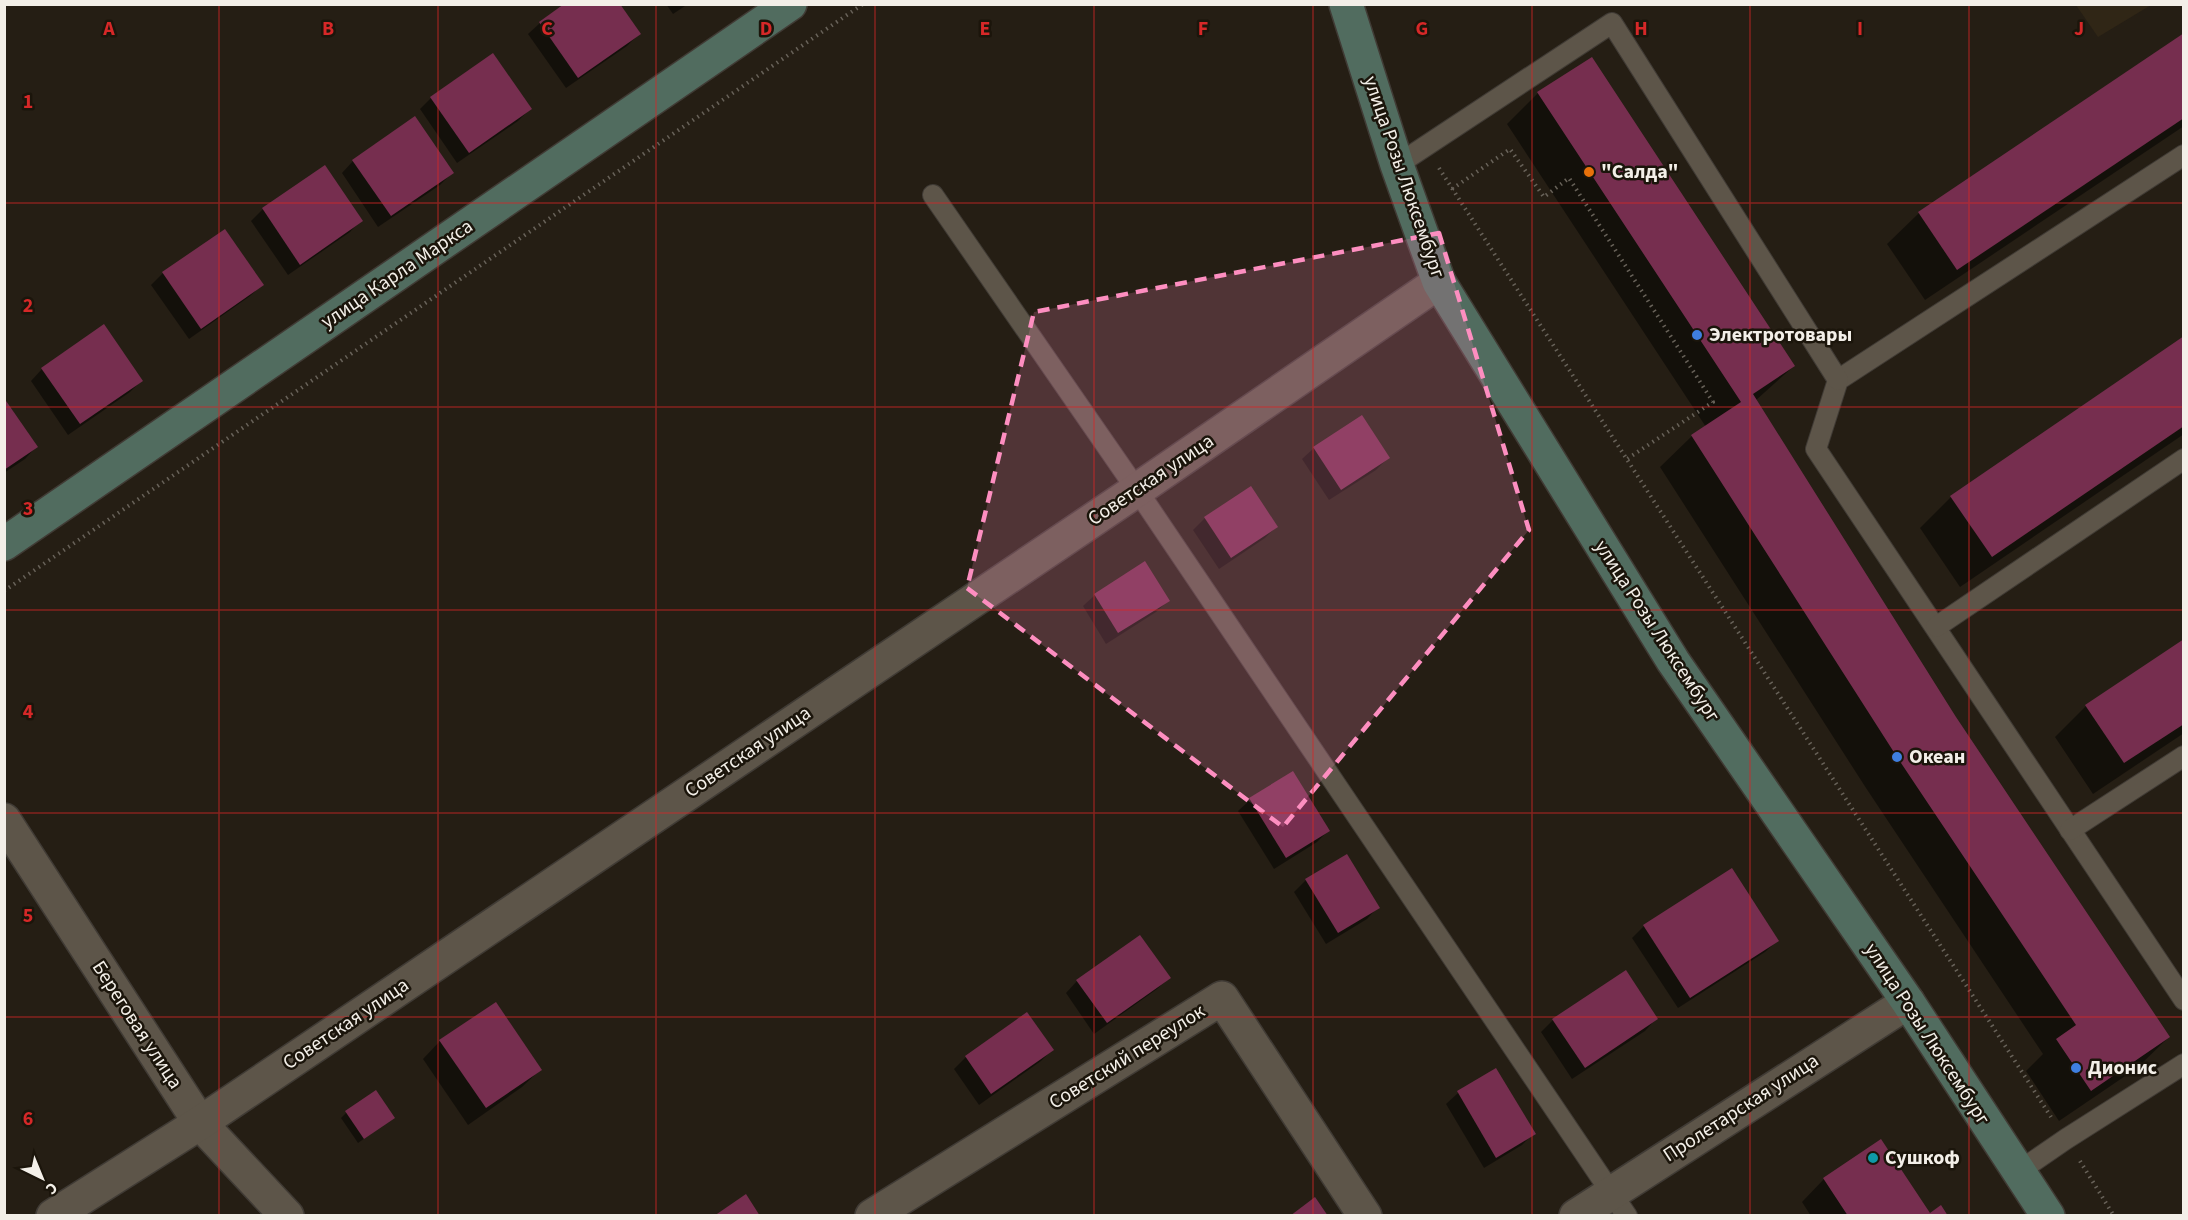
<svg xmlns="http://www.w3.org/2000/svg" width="2188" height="1220" font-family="'Source Sans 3',sans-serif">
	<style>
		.built { fill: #302616 }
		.shadow { fill: #0007 }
		.building { fill: #762e4f }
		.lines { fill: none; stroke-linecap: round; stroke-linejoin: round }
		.lane-casing { stroke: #403b35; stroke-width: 22 }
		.street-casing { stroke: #403b35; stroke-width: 36 }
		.secondary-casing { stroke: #403b35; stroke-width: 36 }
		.path { stroke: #686259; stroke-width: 4; stroke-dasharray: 1.5 4.5; stroke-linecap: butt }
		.lane { stroke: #5d5549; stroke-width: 20 }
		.street { stroke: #5d5549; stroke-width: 33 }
		.secondary { stroke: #516c5f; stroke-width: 33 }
		.marked { fill: #fd8ec0; fill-opacity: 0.2; stroke: #fd8ec0; stroke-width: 4.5; stroke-dasharray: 12 8; stroke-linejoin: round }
		.grid { fill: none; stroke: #d62828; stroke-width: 1.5; stroke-opacity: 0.55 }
		.food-dot { fill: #e8710a; stroke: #1b150b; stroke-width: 2 }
		.shop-dot { fill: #3f7fe0; stroke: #1b150b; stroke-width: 2 }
		.culture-dot { fill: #0f9aa8; stroke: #1b150b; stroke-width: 2 }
		.labels { text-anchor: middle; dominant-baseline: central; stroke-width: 5; stroke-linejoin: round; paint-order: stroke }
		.poi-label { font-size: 20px; font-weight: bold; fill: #f3efe8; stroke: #1b150b; text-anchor: start }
		.street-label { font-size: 20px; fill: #f3efe8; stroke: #1b150b }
		.grid-label { font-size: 20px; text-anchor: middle; font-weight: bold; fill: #d62828; stroke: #1b150b; stroke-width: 5; stroke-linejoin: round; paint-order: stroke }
	</style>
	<rect width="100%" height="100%" fill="#251e14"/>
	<!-- built -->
	<polygon class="built" points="2076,5 2151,5 2098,37"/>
	<!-- shadow -->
	<g class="shadow">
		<polygon points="666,4 688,4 673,14"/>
		<polygon points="540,23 639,34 627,46 566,88 528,34"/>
		<polygon points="2184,35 2184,126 1925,300 1887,244 1919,213"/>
		<polygon points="1538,93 1794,366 1755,401 1955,718 2169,1037 2137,1068 2059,1121 2026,1071 2043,1054 1866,788 1660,467 1692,436 1706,427 1507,124"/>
		<polygon points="431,98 530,109 518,121 457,163 420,109"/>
		<polygon points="353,161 452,173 440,185 378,227 342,173"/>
		<polygon points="324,167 361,220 350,232 288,275 251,221 263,209"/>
		<polygon points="163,273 262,285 250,296 189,339 151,285"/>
		<polygon points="2184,337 2184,434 1960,587 1920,528 1951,497"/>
		<polygon points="42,369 141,381 130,392 68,435 31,381"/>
		<polygon points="4,401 36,447 25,459 4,473"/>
		<polygon points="1314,448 1388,458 1376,470 1329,500 1302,459"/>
		<polygon points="1205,518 1277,526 1265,538 1219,569 1193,530"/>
		<polygon points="1095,595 1168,601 1156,612 1106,644 1083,606"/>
		<polygon points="2184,641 2184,733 2093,794 2055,737 2086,706"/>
		<polygon points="1293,773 1328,831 1317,842 1274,869 1238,811 1250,800"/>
		<polygon points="1306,880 1378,907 1367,919 1326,944 1294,892"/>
		<polygon points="1644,926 1777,941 1765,952 1678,1008 1632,938"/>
		<polygon points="1169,978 1157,989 1094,1034 1066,993 1077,981"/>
		<polygon points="1027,1014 1052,1050 1041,1061 979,1105 954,1069 966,1057"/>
		<polygon points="1656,1019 1645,1031 1572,1079 1541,1032 1553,1020"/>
		<polygon points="440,1041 540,1070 522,1087 468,1125 423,1059"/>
		<polygon points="1496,1070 1534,1133 1522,1145 1484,1168 1446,1104 1458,1093"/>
		<polygon points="346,1113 393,1118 358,1143 341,1118"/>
		<polygon points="1824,1179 1929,1215 1946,1216 1811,1216 1802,1202"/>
	</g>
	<!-- building -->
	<g class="building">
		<polygon points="564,4 620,4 641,34 578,78 539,22"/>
		<polygon points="2184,33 2184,118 1957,270 1918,212"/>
		<polygon points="493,53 532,109 469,153 430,97"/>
		<polygon points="1592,57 1795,366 1753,394 1956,717 2170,1037 2091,1091 2056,1039 2076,1025 1897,757 1691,435 1741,402 1537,92"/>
		<polygon points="415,116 454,173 391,216 352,160"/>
		<polygon points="325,165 363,221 300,265 262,208"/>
		<polygon points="225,229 264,285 201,329 162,272"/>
		<polygon points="104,324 143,381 80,424 41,368"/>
		<polygon points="2184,336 2184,426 1992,557 1950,496"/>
		<polygon points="4,398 38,447 4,470"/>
		<polygon points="1362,415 1390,458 1341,490 1313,447"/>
		<polygon points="1251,486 1278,527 1231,558 1204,517"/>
		<polygon points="1145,561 1170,601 1118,633 1094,594"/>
		<polygon points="2184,639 2184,724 2124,763 2085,705"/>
		<polygon points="1293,771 1330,831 1286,858 1249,798"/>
		<polygon points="1347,854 1380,908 1338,933 1305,879"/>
		<polygon points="1732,868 1779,941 1690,998 1643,925"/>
		<polygon points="1140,935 1171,978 1107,1023 1076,980"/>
		<polygon points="1626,970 1658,1019 1585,1068 1552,1019"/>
		<polygon points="496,1002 542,1070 486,1108 439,1040"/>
		<polygon points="1027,1012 1054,1050 991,1094 965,1056"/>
		<polygon points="1496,1068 1536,1134 1496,1158 1457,1091"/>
		<polygon points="376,1090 395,1118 364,1139 345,1111"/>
		<polygon points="1881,1139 1930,1213 1941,1205 1948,1216 1848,1216 1823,1178"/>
		<polygon points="746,1194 760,1216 714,1216"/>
		<polygon points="1315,1197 1328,1216 1290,1216"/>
	</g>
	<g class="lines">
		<!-- lane casing -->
		<g class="lane-casing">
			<g id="lane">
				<polyline points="2184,155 1838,380 1816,449 2184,1000"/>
				<polyline points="1397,165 1612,23 1838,380"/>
				<polyline points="933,195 1137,490 1627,1216"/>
				<polyline points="1936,627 2184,459"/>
				<polyline points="2070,830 2184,756"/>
				<polyline points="2018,1172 2066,1139 2184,1064"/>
			</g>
		</g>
		<!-- street casing -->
		<g class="street-casing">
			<g id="street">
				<polyline points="4,820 200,1123 287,1216"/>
				<polyline points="53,1216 200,1123 1137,490 1439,282"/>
				<polyline points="872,1216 1222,998 1365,1216"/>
				<polyline points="1576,1216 1908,1002"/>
			</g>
		</g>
		<!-- secondary casing -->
		<g class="secondary-casing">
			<g id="secondary">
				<polyline points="1346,4 1397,165 1439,282 1673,661 1908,1002 2048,1216"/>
				<polyline points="4,544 790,4"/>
			</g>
		</g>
		<!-- path -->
		<g class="path">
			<polyline points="1439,168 2051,1117"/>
			<polyline points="1452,189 1510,149 1544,197 1569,178 1713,402 1627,459"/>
			<polyline points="4,591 863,4"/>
			<polyline points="2080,1161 2114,1216"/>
		</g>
		<!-- lane -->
		<use href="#lane" class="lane"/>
		<!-- street -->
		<use href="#street" class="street"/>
		<!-- secondary -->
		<use href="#secondary" class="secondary"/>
	</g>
	<!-- marked area -->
	<path class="marked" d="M1439 233 1529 530 1283 827 967 588 1034 312Z"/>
	<!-- grid -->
	<path class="grid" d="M219 4V1216M438 4V1216M656 4V1216M875 4V1216M1094 4V1216M1313 4V1216M1532 4V1216M1750 4V1216M1969 4V1216M4 203H2184M4 407H2184M4 610H2184M4 813H2184M4 1017H2184"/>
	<!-- markers -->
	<circle class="food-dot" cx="1589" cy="172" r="6"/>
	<g class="shop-dot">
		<circle cx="1697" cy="335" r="6"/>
		<circle cx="1897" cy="757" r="6"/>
		<circle cx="2076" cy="1068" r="6"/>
	</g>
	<circle class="culture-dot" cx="1873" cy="1158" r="6"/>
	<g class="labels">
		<!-- poi labels -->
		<g class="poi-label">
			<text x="1601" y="172">"Салда"</text>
			<text x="1709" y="335">Электротовары</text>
			<text x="1909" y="757">Океан</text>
			<text x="2088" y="1068">Дионис</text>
			<text x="1885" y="1158">Сушкоф</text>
		</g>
		<!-- street labels -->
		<g class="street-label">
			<text transform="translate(1404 177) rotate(71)">улица Розы Люксембург</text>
			<text transform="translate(397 274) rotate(-34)">улица Карла Маркса</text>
			<text transform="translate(1151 480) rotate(-34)">Советская улица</text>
			<text transform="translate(1657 631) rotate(57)">улица Розы Люксембург</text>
			<text transform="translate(748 752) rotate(-34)">Советская улица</text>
			<text transform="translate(346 1024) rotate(-34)">Советская улица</text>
			<text transform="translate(137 1025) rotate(57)">Береговая улица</text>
			<text transform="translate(1927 1034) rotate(57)">улица Розы Люксембург</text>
			<text transform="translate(1127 1057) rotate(-32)">Советский переулок</text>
			<text transform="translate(1741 1108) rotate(-33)">Пролетарская улица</text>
		</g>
	</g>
	<g class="grid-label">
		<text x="109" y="35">A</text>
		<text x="328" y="35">B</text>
		<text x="547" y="35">C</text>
		<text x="766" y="35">D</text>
		<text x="985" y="35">E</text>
		<text x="1203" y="35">F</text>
		<text x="1422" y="35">G</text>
		<text x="1641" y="35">H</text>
		<text x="1860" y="35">I</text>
		<text x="2079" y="35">J</text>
		<text x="28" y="108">1</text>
		<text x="28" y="312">2</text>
		<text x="28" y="515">3</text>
		<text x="28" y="718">4</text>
		<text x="28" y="922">5</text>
		<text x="28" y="1125">6</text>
	</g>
	<!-- border -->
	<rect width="2188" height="1220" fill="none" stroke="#f3efe8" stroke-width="12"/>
	<!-- north arrow -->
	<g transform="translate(42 1178) rotate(137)" stroke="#1b150b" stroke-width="4.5" paint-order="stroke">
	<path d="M0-4.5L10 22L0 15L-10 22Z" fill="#f3efe8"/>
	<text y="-9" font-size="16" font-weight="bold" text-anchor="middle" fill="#f3efe8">С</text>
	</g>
</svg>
